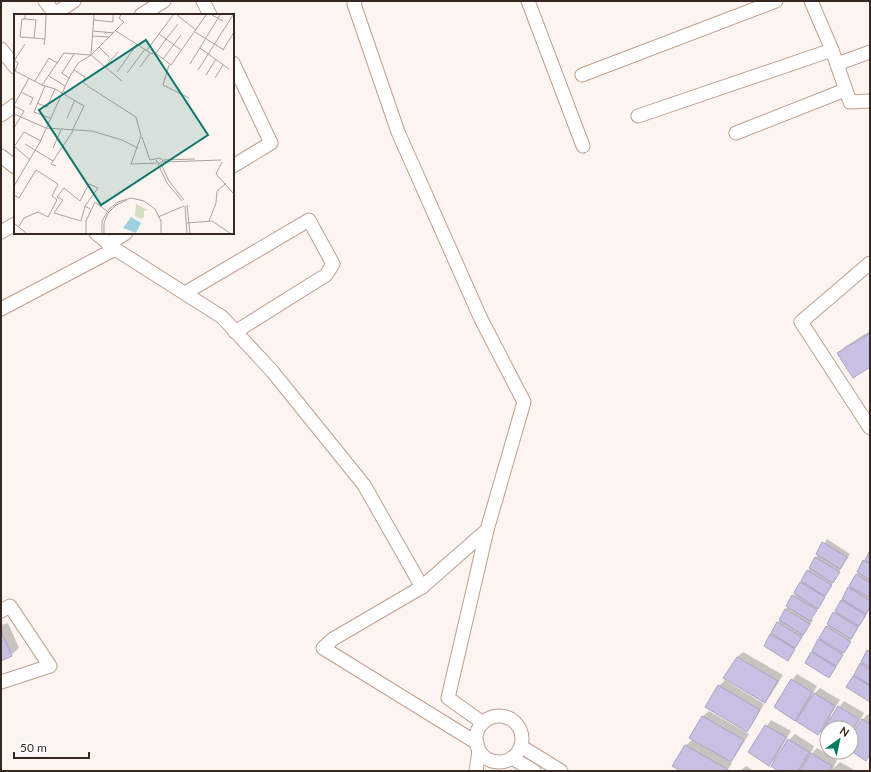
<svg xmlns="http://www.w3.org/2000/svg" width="871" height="772" font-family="Lato,sans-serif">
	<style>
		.shadow { fill: #0003 }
		.building { fill: #c7c0e3; stroke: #aba4c5 }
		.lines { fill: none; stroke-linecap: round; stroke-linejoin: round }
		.minor-casing { stroke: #c19f8c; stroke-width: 15 }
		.minor { stroke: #fff; stroke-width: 13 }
		.inset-road { fill: none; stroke: #aca29d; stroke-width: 1 }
		.view { fill: #0f766e; fill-opacity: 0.15; stroke: #0f766e; stroke-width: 2 }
		.inset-edge { fill: none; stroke: #362821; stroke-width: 2 }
	</style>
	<rect width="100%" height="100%" fill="#fbf4f0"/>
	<!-- shadow -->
	<g class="shadow">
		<polygon points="870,331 870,366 839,353 846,346"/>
		<polygon points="827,539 850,554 811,619 813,620 805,633 788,659 765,645"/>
		<polygon points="870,552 870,608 829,677 806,663"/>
		<polygon points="8,623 19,648 11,655 1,660 1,625"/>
		<polygon points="870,649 870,701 853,676"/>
		<polygon points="743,652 783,675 770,696 765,702 725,678 737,657"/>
		<polygon points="797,674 817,686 811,697 820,688 840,700 830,716 832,717 844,701 864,713 855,729 856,730 862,720 868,714 870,716 870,755 866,760 851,750 851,728 827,728 827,736 826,727 818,734 802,713 795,719 792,680"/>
		<polygon points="725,680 764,704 752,725 746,730 719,686"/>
		<polygon points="709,711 749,734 736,755 729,762 732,763 727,771 682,771 674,766 686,745 693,739 691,737 703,716"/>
		<polygon points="771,720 791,731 775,759 769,765 749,752"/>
		<polygon points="795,734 814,746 809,757 817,748 837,760 833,769 840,762 856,771 780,771 789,740"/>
		<polygon points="746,766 754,771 740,771"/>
	</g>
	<!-- building -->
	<g class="building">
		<polygon points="870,333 870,367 853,378 837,353"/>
		<polygon points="822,542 847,557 840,569 816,554"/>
		<polygon points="870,550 870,563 865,560"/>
		<polygon points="815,557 840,572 833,583 809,568"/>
		<polygon points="863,560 870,564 870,580 857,572"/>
		<polygon points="807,570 832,585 825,596 801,581"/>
		<polygon points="856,574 870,583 870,598 849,586"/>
		<polygon points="800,582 825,597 818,609 794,593"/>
		<polygon points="848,587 870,601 870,608 866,614 842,599"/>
		<polygon points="792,595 817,610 810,621 786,606"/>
		<polygon points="841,600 866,615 859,626 835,611"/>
		<polygon points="785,609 810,624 803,635 779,620"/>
		<polygon points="833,612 858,627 851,639 827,624"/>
		<polygon points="777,622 802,637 795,648 771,633"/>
		<polygon points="826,626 851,642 844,653 819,638"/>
		<polygon points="1,631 12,656 1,661"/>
		<polygon points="770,634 795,649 788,661 764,646"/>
		<polygon points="818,639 843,655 836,666 812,651"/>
		<polygon points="867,650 870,652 870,667 861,662"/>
		<polygon points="811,652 836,667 829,678 805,663"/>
		<polygon points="737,657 778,681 765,703 723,678"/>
		<polygon points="860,663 870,670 870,685 854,675"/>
		<polygon points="853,676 870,686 870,702 846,687"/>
		<polygon points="791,679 812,692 795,721 774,707"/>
		<polygon points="718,685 760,710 747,732 705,707"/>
		<polygon points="814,693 835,706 818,735 796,721"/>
		<polygon points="838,706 859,719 851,732 851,728 827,728 827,737 821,733"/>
		<polygon points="702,716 744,740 731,762 689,738"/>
		<polygon points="862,719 870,724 870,754 866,761 851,751 851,736"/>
		<polygon points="765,725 786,737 769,766 748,752"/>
		<polygon points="788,739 809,752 798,771 778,771 771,766"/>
		<polygon points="685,745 727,769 726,771 680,771 672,766"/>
		<polygon points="811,753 832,766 829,771 800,771"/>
	</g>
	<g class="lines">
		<!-- minor casing -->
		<g class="minor-casing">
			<g id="minor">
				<polyline points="45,1 55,14 74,1"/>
				<polyline points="203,1 210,15"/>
				<polyline points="355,1 354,4 398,132 481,319 524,402 487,530 422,587 333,639 323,648 477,743"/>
				<polyline points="528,1 583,146"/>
				<polyline points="811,1 832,50 850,102 870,101"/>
				<polyline points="141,15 164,1"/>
				<polyline points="1,49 15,67"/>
				<polyline points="233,63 271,143 233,166"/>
				<polyline points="837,64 870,52"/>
				<polyline points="582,75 776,1"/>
				<polyline points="1,115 15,105"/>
				<polyline points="638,116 832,50"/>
				<polyline points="736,133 845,90"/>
				<polyline points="1,156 15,167"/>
				<polyline points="1,232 15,224"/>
				<polyline points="96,233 115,249 222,317 272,371 364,485 422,587"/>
				<polyline points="108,244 126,233"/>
				<polyline points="870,263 801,322 870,428"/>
				<polyline points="185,293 309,220 333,264 326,275 235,332"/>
				<polyline points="1,309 115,249"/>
				<polyline points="1,611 10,606 50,666 1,682"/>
				<circle cx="499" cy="739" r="23"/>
				<polyline points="483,723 448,698 487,530"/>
				<polyline points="522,747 561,771"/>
				<polyline points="512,758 534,771"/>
				<polyline points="476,771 479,751"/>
			</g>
		</g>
		<!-- minor -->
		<use href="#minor" class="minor"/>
	</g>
	<!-- overview -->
	<g transform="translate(14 14)">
		<rect width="220" height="220" fill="#fbf4f0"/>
		<path d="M122 190 134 196 130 197V203L126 205 121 202Z" fill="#d3ddc2"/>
		<path d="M117 203 127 209 122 219 109 214Z" fill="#9ed1e0"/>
		<path class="inset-road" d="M11 1V5L22 6 20 24 31 25 30 31M163 1 182 16M198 1 209 7M11 5H8L6 23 20 24M80 6 99 8V1M164 10 152 25 167 36M79 17 100 19M102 17 138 40 140 38 157 51 192 1M181 18 210 36M78 22 96 23M31 25 32 1M85 33 95 43M186 34 215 55M133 36 159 1M209 36 220 18M142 39 152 25 145 20M77 41 108 67M149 45 167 21M0 46 4 49 1 57 28 71 50 39 77 41 110 8 105 4 107 1M0 47 11 30M176 50 206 1M155 51 149 71 175 84M126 53 136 39M90 54 104 38M60 56 71 63 69 68 75 73 122 103 127 122 117 150 143 149M184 56 219 1M103 58 123 30M113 59 131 35M192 61 202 45M35 62 51 72M55 64 48 59 60 40M201 64 209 51M21 67 35 44 43 49M28 71 41 75 70 92 58 117M31 72 20 98 36 104M7 78 19 84 16 91M23 89 33 93 41 75M0 91 15 64M0 92 10 97 0 114M0 100 32 114 78 117 108 126 124 134M53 104 61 86M128 123 136 146 146 144 149 147 145 150 142 146M11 130 39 147M0 133 10 118 27 127M1 133 16 146M39 134 47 116M149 146 181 145M149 148 207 146M208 148 202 160 220 180M144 150 153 169 168 187M147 150 155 167 170 186M42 152 37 150 59 117M0 172 26 128 55 64 64 49 77 41 80 1M0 181 5 184 22 156 44 170 38 182 43 186 34 203 24 198 10 204 5 212M173 191 176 219M71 192 84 174 75 170 66 187 50 174 43 183 49 186 40 199 67 207 71 192 76 195M171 192 173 219M144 203 170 192M195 207 202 189 203 177 212 169M0 209 12 219M173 209 198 207 216 219M72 219V207L81 188 93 197M88 219V207L95 195 104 188 117 184 130 187 141 195 147 207V219M90 219V209L94 199 102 191 113 186"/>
		<path class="view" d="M132 26 194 121 87 191 25 96Z"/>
		<rect width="220" height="220" class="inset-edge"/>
	</g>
	<!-- border -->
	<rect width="871" height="772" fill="none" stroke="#362821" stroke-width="4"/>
	<!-- north arrow -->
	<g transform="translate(839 740) rotate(33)"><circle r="19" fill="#ffffff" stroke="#afa9a6"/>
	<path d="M0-3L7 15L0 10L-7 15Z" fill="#007d5c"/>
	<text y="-6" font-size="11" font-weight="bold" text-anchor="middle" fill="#362821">N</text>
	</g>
	<!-- scale -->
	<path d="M14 752v6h75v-6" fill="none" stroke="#362821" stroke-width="2"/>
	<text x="20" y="752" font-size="12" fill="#362821" stroke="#ffffff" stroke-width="3" paint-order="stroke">50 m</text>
</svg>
